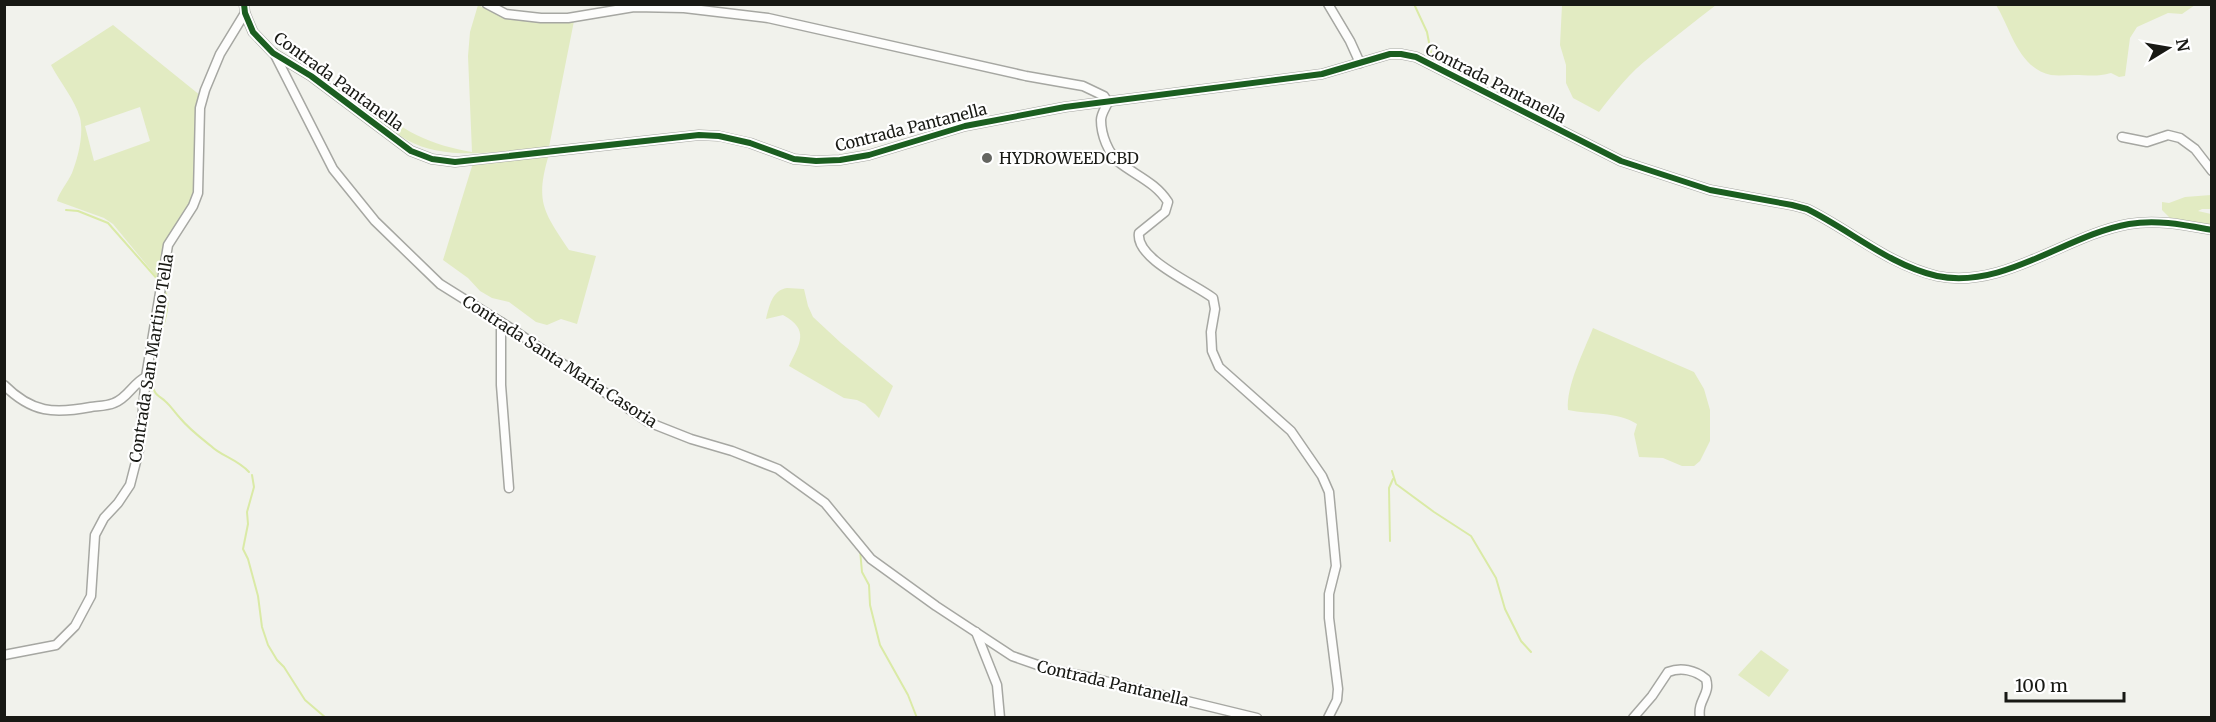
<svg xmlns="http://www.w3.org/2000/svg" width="2216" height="722" font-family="Merriweather,serif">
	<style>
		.green { fill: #e2ebc2; fill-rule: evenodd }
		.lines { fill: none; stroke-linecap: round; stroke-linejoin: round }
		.stream { stroke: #daeaa6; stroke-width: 2 }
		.minor-casing { stroke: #a6a7a2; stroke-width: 11 }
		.minor { stroke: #fdfdfc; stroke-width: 8 }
		.cycleway-casing { stroke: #fff; stroke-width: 10 }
		.cycleway { stroke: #1b5e20; stroke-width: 6 }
		.poi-dot { fill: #646560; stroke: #fff; stroke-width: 2 }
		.labels { text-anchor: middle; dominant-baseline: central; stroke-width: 4.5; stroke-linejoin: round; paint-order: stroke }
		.street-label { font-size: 16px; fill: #181914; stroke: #fff }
		.poi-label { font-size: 16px; fill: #181914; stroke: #fff; text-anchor: start }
	</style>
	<rect width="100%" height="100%" fill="#f1f2ec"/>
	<!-- green -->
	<g class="green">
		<path d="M478 5C509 21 540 20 574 21L549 147C503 150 449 163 407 140 392 132 378 120 365 110L372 99C396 131 435 146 472 152L468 56 470 32Z"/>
		<path d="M1562 5V4L1716 5C1694 22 1672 39 1650 57 1630 72 1614 93 1599 112L1573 98 1566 83V65L1560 45Z"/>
		<path d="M1996 5H2195L2182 14 2168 13 2137 27 2130 38 2125 76 2119 77 2111 73C2097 77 2088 75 2074 75 2066 75 2059 76 2051 75 2018 68 2011 29 1996 5Z"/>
		<path d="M113 25 201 96 196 113 195 191C190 205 180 216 173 229 164 244 163 264 160 281L113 224 104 218 57 201C58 194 68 182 72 173 78 158 84 134 80 118 75 100 60 82 51 65ZM140 107 150 141 94 161 85 126Z"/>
		<path d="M549 154C535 202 543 211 569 250L596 256 577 324 561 319 547 325 536 322 509 302 492 298 480 291 468 278 443 260 473 163Z"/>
		<polygon points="2211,195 2211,209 2202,209 2198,211 2211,214 2211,225 2172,220 2162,210 2162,202 2169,203 2185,197"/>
		<path d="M787 288 804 289 808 306 813 317 841 343 893 386 879 418 865 404 857 400 844 398 789 366C800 343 810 330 783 315L766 319C769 307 772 290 787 288Z"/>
		<path d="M1593 328 1694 372 1704 389 1710 410V441L1700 461 1694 466H1682L1663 458 1639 457 1634 434 1637 424C1616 411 1591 415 1568 410 1566 386 1584 351 1593 328Z"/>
		<polygon points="1761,650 1789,670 1769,697 1738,675"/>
	</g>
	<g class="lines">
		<!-- stream -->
		<g class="stream">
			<polyline points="1414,4 1427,32 1431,53"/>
			<polyline points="66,210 78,211 108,223 159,281"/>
			<path d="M164 290C179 310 139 369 155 392 157 396 162 398 165 401 171 406 175 413 180 418 189 429 201 438 211 446 221 456 237 459 249 472"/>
			<polyline points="1392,471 1396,484 1434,512 1471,536 1496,578 1505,609 1521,641 1531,652"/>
			<polyline points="252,475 254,487 247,512 248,524 243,549 248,559 258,596 262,627 268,645 277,660 284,667 305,700 326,718"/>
			<polyline points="1390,541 1389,488 1393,479"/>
			<polyline points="860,550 862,572 869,585 870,605 880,645 908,695 917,718"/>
		</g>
		<!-- minor casing -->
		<g class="minor-casing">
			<g id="minor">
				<path d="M244 4 245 13 253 32 273 53 311 76 411 151 432 159 455 162 699 135 719 136 750 143 794 159 816 161 840 160 869 155 965 126 1065 107 1322 74 1390 54H1401L1416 57 1621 161 1710 190 1792 205 1807 209C1850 230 1889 265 1937 276 2003 290 2066 235 2129 224 2157 219 2185 225 2212 230"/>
				<path d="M487 4 506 14 541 18H568L634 7 684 8 768 18 1026 76 1083 86 1104 96 1108 102C1106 107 1101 114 1101 120 1101 134 1108 154 1120 163 1137 176 1156 183 1168 202L1165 212 1139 233C1135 259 1195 284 1213 298L1215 309 1211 332 1212 351 1219 367 1291 431 1322 476 1329 492 1336 566 1329 594V618L1338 689 1337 700 1328 718"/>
				<polyline points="1328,4 1350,41 1360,63"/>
				<polyline points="274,53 333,169 375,221 440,284 512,329 648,422 691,439 732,451 778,469 825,503 871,559 936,606 1012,656 1052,670 1088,677 1257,718"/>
				<polyline points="2122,137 2147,142 2168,135 2180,138 2195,149 2212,171"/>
				<polyline points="501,322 501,385 509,488"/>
				<path d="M4 385C32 413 54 414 91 407 98 406 107 406 114 403 128 398 133 383 146 377"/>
				<polyline points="976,632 997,685 1000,718"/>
				<polyline points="4,655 56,645 75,626 91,596 95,535 104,518 118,503 130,485 139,450 146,377 168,245 193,206 198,193 200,108 205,90 220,54 245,13"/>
				<path d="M1633 718 1652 696 1668 672C1681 667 1695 670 1706 679 1711 695 1697 699 1700 718"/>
			</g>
		</g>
		<!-- minor -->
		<use href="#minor" class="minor"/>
		<!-- cycleway casing -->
		<g class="cycleway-casing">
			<path id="cycleway" d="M244 4 245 13 253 32 273 53 311 76 411 151 432 159 455 162 699 135 719 136 750 143 794 159 816 161 840 160 869 155 965 126 1065 107 1322 74 1390 54H1401L1416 57 1621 161 1710 190 1792 205 1807 209C1850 230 1889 265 1937 276 2003 290 2066 235 2129 224 2157 219 2185 225 2212 230"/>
		</g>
		<!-- cycleway -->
		<use href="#cycleway" class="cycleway"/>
	</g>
	<!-- markers -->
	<circle class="poi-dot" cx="987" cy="158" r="6"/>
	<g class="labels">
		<!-- street labels -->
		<g class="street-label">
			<text transform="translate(339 81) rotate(36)">Contrada Pantanella</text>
			<text transform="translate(1496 83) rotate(27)">Contrada Pantanella</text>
			<text transform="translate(911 127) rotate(-14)">Contrada Pantanella</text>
			<text transform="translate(151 358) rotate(-81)">Contrada San Martino Tella</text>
			<text transform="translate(560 361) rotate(33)">Contrada Santa Maria Casoria</text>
			<text transform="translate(1113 683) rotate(13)">Contrada Pantanella</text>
		</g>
		<!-- poi labels -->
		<g class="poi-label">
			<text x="999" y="158">HYDROWEEDCBD</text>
		</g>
	</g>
	<!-- border -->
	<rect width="2216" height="722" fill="none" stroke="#181914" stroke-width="12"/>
	<!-- north arrow -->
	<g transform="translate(2168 48) rotate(79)" stroke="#ffffff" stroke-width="4.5" paint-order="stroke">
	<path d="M0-4.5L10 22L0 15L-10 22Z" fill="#181914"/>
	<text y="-9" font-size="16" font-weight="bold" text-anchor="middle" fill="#181914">N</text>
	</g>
	<!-- scale -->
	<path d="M2006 692v9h118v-9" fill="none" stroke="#181914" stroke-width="3"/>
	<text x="2015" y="692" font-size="18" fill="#181914" stroke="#ffffff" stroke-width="4.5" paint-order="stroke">100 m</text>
</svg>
